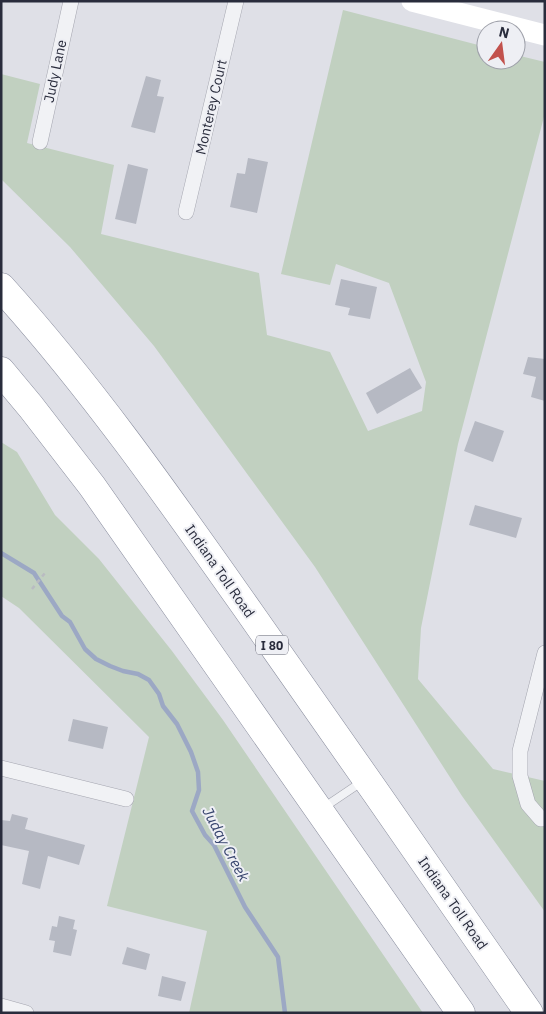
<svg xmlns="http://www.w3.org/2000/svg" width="546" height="1014" font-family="'IBM Plex Sans',sans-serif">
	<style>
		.green { fill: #c1d0c0 }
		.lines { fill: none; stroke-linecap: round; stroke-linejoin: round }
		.stream { stroke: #9ca8c4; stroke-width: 4.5 }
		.building { fill: #b6b9c3 }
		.service-casing { stroke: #a5a6b0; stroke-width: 9 }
		.minor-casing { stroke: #a5a6b0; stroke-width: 16 }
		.motorway-casing { stroke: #878b9c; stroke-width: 29 }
		.path { stroke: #b9bbc1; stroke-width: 2.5; stroke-dasharray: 4 4; stroke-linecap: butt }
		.service { stroke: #f1f2f5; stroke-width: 8 }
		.minor { stroke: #f1f2f5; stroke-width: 15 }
		.secondary { stroke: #fff; stroke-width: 21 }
		.motorway { stroke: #fff; stroke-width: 28 }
		.labels { text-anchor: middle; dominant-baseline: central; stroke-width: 4; stroke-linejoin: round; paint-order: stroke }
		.shield { fill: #eeeff4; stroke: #646673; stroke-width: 1 }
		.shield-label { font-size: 12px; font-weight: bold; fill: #292c3c }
		.street-label { font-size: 14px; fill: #292c3c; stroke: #eeeff4 }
		.water-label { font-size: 15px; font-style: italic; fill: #36446d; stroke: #eeeff4 }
	</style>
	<rect width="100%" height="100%" fill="#dfe0e7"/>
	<!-- green -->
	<g class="green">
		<polygon points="343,10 486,47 486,60 516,60 516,55 545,62 545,113 458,444 421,628 418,679 493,769 545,781 545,912 462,796 315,567 154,346 70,247 1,179 1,74 40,84 27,143 114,165 101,234 259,273 267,335 330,352 368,431 422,411 426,382 389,283 336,264 330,285 281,274"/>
		<polygon points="1,442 17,452 55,515 99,559 172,651 223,720 423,1013 189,1013 207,931 107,906 149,737 19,608 1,596"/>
	</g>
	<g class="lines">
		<!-- stream -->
		<polyline class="stream" points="1,553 34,573 62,616 70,622 85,649 96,659 110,666 123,671 138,674 149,680 159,694 163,706 177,724 191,752 198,772 199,790 192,811 205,835 214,845 245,907 278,957 285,1013"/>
	</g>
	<!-- building -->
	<g class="building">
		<polygon points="146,76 161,80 157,96 164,97 155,133 131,127"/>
		<polygon points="248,158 268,162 257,213 230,207 237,173 245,174"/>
		<polygon points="128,164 148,169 136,224 115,219"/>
		<polygon points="341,279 377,287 370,319 348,315 350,308 335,305"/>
		<polygon points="528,357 545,359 545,401 531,397 536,377 523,374"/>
		<polygon points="410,368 422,388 377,414 366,393"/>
		<polygon points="475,421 504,431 493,462 464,451"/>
		<polygon points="475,505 522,518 516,538 469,525"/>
		<polygon points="73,719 108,727 103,749 68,741"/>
		<polygon points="12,814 28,818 25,829 85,845 79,865 48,856 40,889 22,884 29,851 1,845 1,820 10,821"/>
		<polygon points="59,916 75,920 73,929 77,930 71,956 53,952 55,941 49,940 52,926 57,927"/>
		<polygon points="127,947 150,954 146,970 122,964"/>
		<polygon points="162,976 186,982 181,1001 158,996"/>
	</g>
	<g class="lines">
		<!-- service casing -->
		<g class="service-casing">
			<polyline id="service" points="323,808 363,781"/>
		</g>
		<!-- minor casing -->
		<g class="minor-casing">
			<g id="minor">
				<polyline points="40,142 71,1"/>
				<polyline points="186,212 236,1"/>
				<polyline points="1,768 126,799"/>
				<polyline points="541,819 528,804 520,776 520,751 545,653"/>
				<polyline points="1,1006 26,1013"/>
			</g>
		</g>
		<!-- motorway casing -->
		<g class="motorway-casing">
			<g id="motorway">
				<path d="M1 287C93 389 171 501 250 613 344 746 436 879 529 1013"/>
				<polyline points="1,371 31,407 92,486 461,1013"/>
			</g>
		</g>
		<!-- path -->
		<polyline class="path" points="32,589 45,573"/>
		<!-- service -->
		<use href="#service" class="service"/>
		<!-- minor -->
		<use href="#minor" class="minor"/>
		<!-- secondary -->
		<polyline class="secondary" points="412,1 545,35"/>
		<!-- motorway -->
		<use href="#motorway" class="motorway"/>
	</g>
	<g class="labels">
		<!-- shield labels -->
		<rect class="shield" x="256" y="635.5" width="32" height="19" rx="4"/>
		<g class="shield-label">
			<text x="272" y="645">I 80</text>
		</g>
		<!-- street labels -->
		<g class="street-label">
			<text transform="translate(55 71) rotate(-78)">Judy Lane</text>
			<text transform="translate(211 107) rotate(-77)">Monterey Court</text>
			<text transform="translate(220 571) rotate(55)">Indiana Toll Road</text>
			<text transform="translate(453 903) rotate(55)">Indiana Toll Road</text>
		</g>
		<!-- water labels -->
		<g class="water-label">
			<text transform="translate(226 844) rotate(62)">Juday Creek</text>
		</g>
	</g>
	<!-- border -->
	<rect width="546" height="1014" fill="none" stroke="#292c3c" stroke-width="5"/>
	<!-- north arrow -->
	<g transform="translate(501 45) rotate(14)"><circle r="24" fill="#eeeff4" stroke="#9fa1aa"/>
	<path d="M0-4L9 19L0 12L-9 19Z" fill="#c2524d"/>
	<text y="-8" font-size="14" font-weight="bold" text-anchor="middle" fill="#292c3c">N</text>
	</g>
</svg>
